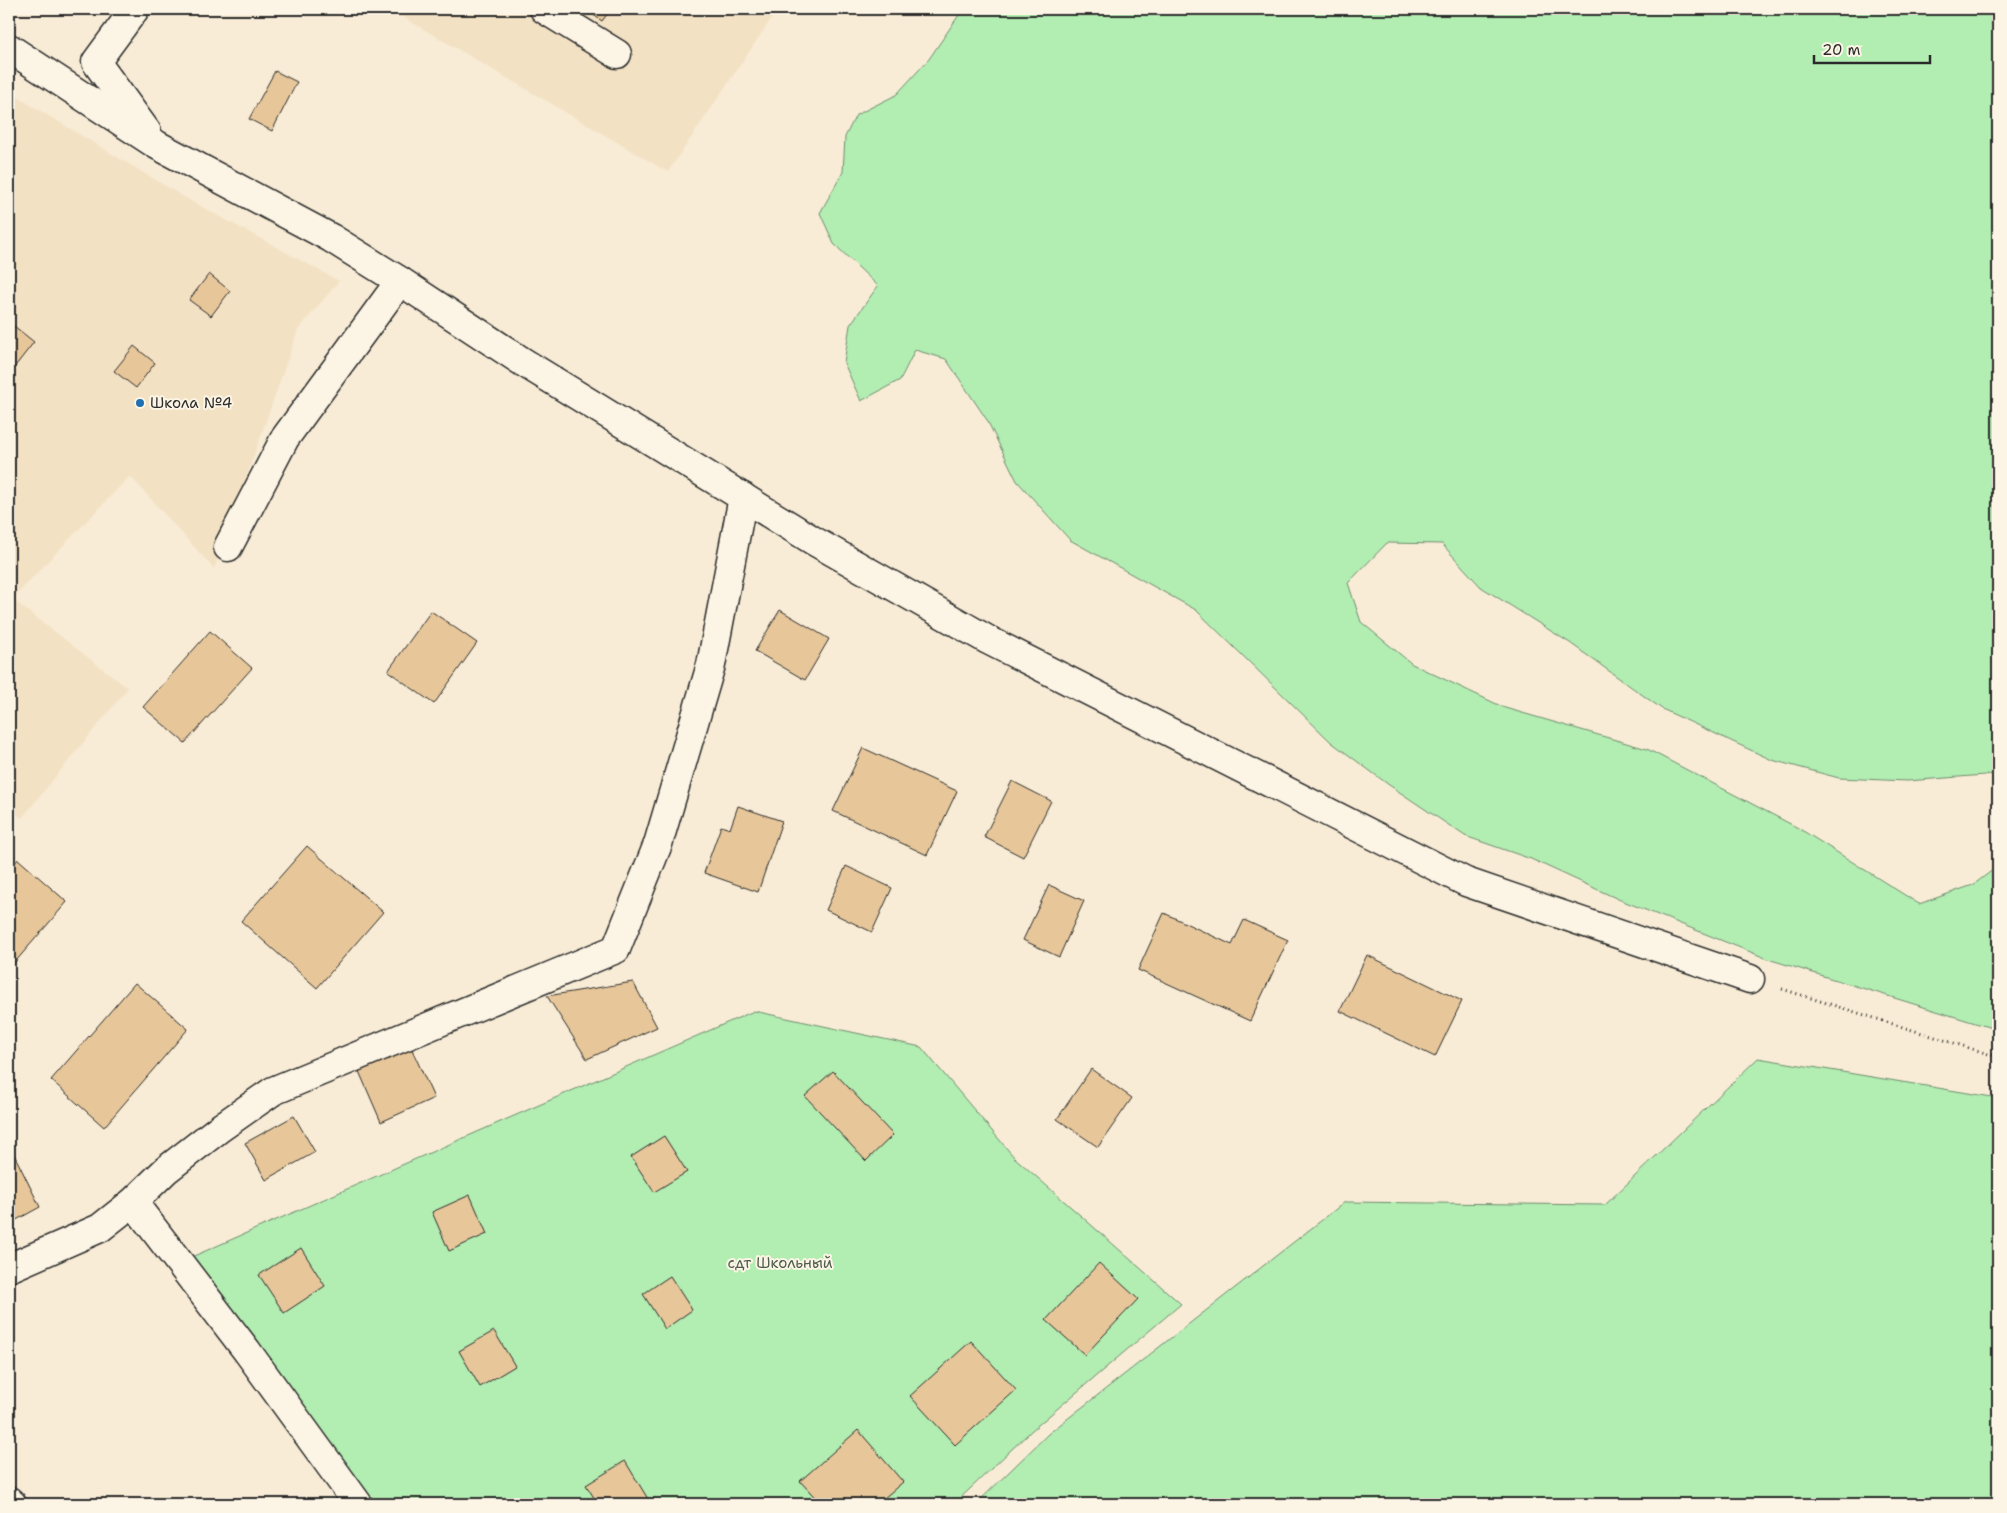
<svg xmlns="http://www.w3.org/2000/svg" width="2007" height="1513" font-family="'Shantell Sans',sans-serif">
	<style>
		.built { fill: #f3e1c4 }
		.green { fill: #b2edb2; stroke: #6e8c6e }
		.building { fill: #e7c79a; stroke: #2b2b2b }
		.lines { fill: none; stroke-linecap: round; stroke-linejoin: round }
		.minor-casing { stroke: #2b2b2b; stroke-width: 31 }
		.path { stroke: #2b2b2b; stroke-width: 3; stroke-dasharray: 1 4; stroke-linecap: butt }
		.minor { stroke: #fcf5e5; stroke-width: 28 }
		.poi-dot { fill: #1f6fb2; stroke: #fcf5e5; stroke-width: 2 }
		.labels { text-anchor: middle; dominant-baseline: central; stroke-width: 4; stroke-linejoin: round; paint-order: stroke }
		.poi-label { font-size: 15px; fill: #2b2b2b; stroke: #fcf5e5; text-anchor: start }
		.park-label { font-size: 15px; fill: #4d5c4d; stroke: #fcf5e5 }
	</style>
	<rect width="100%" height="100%" fill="#f8ecd6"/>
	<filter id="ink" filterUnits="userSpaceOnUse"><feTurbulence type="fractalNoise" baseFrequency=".02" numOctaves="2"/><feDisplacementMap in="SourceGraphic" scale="10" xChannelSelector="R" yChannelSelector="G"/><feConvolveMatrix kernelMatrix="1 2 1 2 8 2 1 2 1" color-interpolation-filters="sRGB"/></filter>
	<g filter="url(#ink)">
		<!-- built -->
		<g class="built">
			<polygon points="389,9 778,9 668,172"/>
			<polygon points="9,92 189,200 339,281 298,330 214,569 130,476 12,599 128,688 22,818 9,809"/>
		</g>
		<!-- green -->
		<g class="green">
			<polygon points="963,9 1998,9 1998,774 1907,781 1839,778 1772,760 1662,709 1570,643 1481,587 1442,544 1387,543 1348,583 1361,622 1412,664 1505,708 1647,749 1800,829 1919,904 1973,885 1998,866 1998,1030 1768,959 1618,899 1531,859 1465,836 1389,785 1331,742 1196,610 1070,540 1017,481 987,420 946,359 915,350 900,380 861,401 844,363 850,325 878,286 834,244 820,213 843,172 845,137 856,115 896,95 929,59"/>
			<polygon points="754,1011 921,1047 1014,1157 1181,1304 1031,1431 954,1504 343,1504 171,1266"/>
			<polygon points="1758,1058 1998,1098 1998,1504 976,1504 1048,1434 1345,1202 1605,1205"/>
		</g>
		<!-- building -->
		<g class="building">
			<polygon points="585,9 611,9 602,21"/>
			<polygon points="275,71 297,82 272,131 249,119"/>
			<polygon points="209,274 230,291 211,316 189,300"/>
			<polygon points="9,322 34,342 9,374"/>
			<polygon points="134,346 155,363 136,388 114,371"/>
			<polygon points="780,610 829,639 805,680 755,651"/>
			<polygon points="431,611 477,643 434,704 388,671"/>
			<polygon points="210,631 252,668 185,743 143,707"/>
			<polygon points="863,748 957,791 927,855 833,811"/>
			<polygon points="1012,781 1051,801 1023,857 984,837"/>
			<polygon points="738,806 782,821 758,892 704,873 721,826 730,829"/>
			<polygon points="307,846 383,912 317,988 241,921"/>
			<polygon points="18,859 67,902 9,969 9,870"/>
			<polygon points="846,866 892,888 872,932 826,910"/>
			<polygon points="1049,885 1084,901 1059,957 1023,940"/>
			<polygon points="1164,913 1232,945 1244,920 1288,940 1250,1021 1138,970"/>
			<polygon points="1367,955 1462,1001 1435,1057 1340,1011"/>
			<polygon points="633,982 657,1027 587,1059 547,996"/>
			<polygon points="135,983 188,1029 104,1127 51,1080"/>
			<polygon points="410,1045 434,1098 381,1122 358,1069"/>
			<polygon points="1091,1069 1132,1098 1098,1147 1057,1119"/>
			<polygon points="833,1071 893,1135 866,1161 805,1096"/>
			<polygon points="294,1116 315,1152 266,1180 245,1143"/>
			<polygon points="664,1136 687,1172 654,1192 631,1157"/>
			<polygon points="9,1144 40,1207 9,1224"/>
			<polygon points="470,1195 487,1234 449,1251 432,1212"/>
			<polygon points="301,1248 325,1286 284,1313 259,1275"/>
			<polygon points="1099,1263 1138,1299 1085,1355 1046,1320"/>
			<polygon points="670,1276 692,1310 665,1329 643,1294"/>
			<polygon points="494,1331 515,1366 480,1387 459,1351"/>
			<polygon points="971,1341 1016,1390 955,1445 910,1396"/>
			<polygon points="858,1430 903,1482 877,1504 821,1504 800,1481"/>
			<polygon points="625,1461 651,1504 598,1504 586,1485"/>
		</g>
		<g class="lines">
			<!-- minor casing -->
			<g class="minor-casing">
				<g id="minor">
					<polyline points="135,9 96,62 147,132"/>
					<polyline points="544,9 617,54"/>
					<polyline points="9,48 157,145 331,238 400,281 285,438 228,547"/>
					<polyline points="400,281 523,362 814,541 988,640 1466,882 1750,979"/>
					<polyline points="133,1202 247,1351 358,1504"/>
					<polyline points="9,1268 100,1228 133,1202 166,1170 220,1128 273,1091 616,949 658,844 711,665 743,497"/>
					<polyline points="9,1501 12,1504"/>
				</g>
			</g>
			<!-- path -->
			<polyline class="path" points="1782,989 1998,1057"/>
			<!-- minor -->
			<use href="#minor" class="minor"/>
		</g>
	</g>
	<!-- markers -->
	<circle class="poi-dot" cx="140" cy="403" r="5"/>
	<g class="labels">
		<!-- poi labels -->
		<g class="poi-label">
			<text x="150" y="403">Школа №4</text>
		</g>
		<!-- park labels -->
		<g class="park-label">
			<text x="780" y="1263">сдт Школьный</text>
		</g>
	</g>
	<!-- margin -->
	<rect width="2007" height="1513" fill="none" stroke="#fcf5e5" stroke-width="30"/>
	<rect x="15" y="15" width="1977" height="1483" fill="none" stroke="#2b2b2b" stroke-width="2" filter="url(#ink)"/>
	<!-- scale -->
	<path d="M1814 55v8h116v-8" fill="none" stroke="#2b2b2b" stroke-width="2.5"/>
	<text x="1822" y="55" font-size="15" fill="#2b2b2b" stroke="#fcf5e5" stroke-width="4" paint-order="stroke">20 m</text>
</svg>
